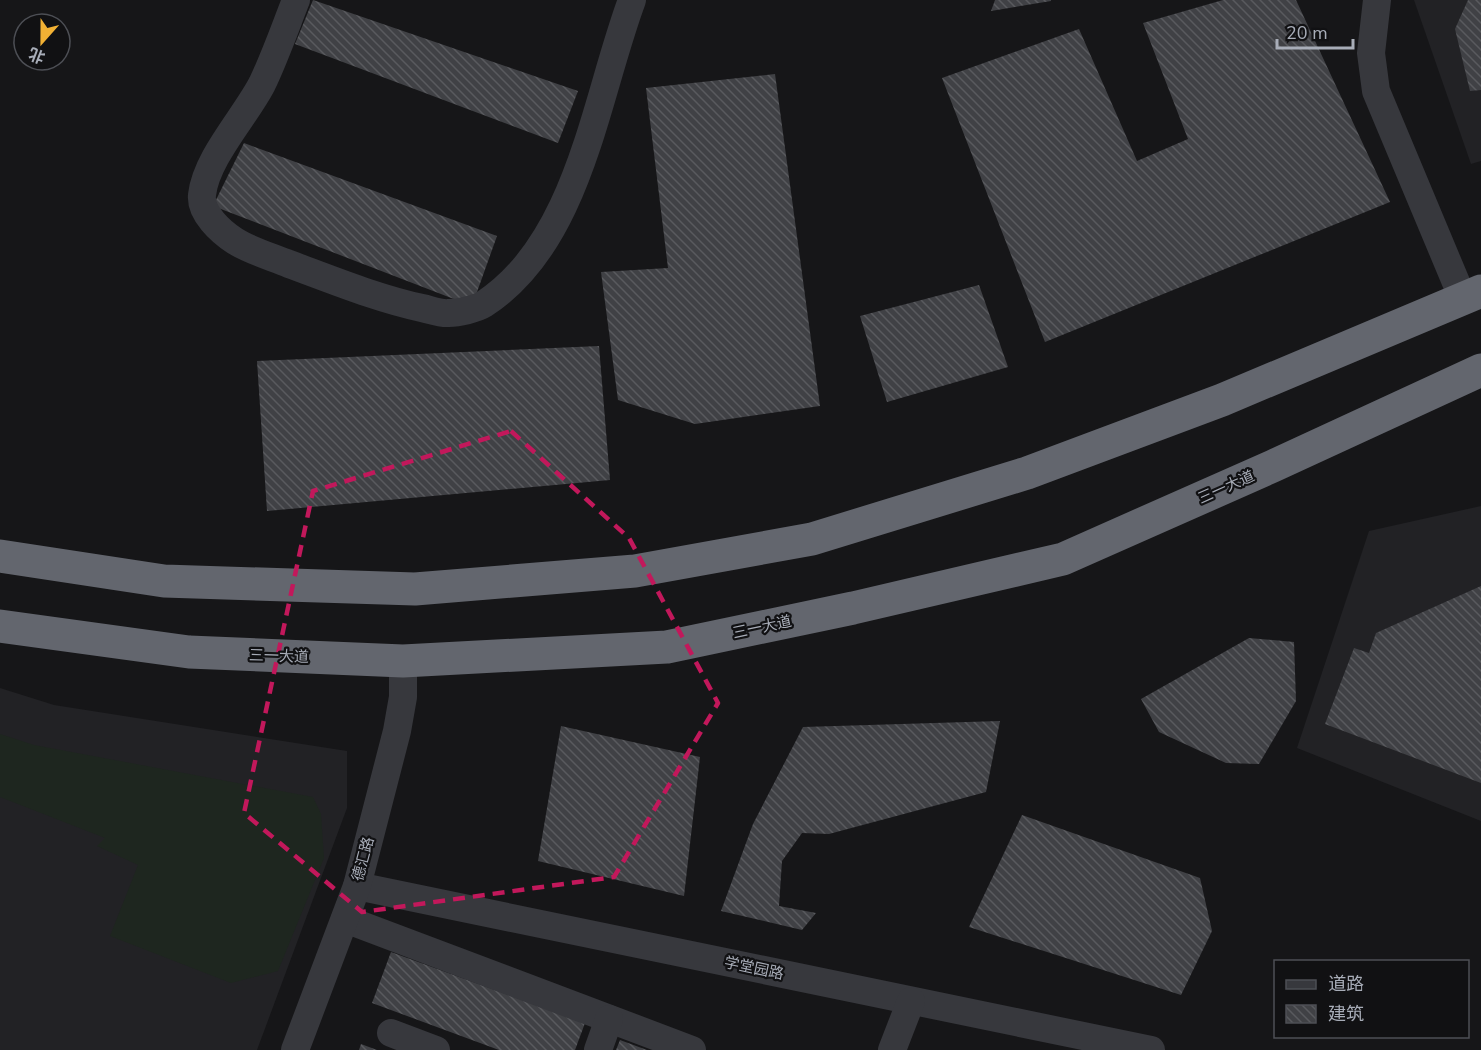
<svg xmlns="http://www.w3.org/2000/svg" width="1481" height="1050" font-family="'Nunito Sans','Noto Sans SC',sans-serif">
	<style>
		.built { fill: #222225 }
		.garden { fill: #1e261f }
		.building { fill: url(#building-back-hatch) }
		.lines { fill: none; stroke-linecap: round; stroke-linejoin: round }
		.minor { stroke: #37383d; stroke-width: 28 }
		.highway { stroke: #63666e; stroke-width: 33 }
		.marked { fill: none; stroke: #c2185b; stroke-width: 4.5; stroke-dasharray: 12 8; stroke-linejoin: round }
		.labels { text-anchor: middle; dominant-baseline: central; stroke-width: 4.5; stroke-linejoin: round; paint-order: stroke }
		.street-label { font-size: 15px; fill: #a8adb8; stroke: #111113 }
	</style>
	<defs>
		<pattern id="building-back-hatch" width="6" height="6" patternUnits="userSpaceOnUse" patternTransform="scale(1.5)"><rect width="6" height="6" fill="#404145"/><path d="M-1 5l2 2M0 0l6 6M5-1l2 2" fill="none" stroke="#595a5e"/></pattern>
	</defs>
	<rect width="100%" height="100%" fill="#161618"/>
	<!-- built -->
	<g class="built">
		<polygon points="1414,0 1481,0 1481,161 1471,164"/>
		<polygon points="1481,506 1481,821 1297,748 1369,531"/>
		<polygon points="0,688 54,705 347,751 347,808 257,1050 0,1050"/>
	</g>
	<!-- garden -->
	<polygon class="garden" points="0,734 34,745 313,797 321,814 324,858 278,971 231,983 110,936 138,865 97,846 105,838 0,797"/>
	<!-- building -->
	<g class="building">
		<polygon points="313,0 578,91 558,143 295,44"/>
		<polygon points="995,0 1051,0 1051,1 991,11"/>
		<polygon points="1223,0 1296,0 1390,202 1045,342 942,78 1079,29 1137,161 1188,139 1143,23"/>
		<polygon points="1468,0 1481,0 1481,90 1470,91 1455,29"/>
		<polygon points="775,74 820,406 695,424 618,400 601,272 668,268 646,88"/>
		<polygon points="244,143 497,236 472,306 213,206"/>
		<polygon points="979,285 1008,367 887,402 860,316"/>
		<polygon points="599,346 610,480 267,511 257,361"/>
		<polygon points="1481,586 1481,783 1325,724 1354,648 1369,653 1376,633"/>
		<polygon points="1249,638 1294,642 1296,701 1259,764 1226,763 1159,732 1141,699"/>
		<polygon points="1000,721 986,792 829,834 802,833 782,861 779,906 816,913 802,930 721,911 753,824 803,727"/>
		<polygon points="561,726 700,757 684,896 538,861"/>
		<polygon points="1022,815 1200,878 1212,931 1181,995 969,927"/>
		<polygon points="391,952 585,1023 575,1050 499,1050 372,1003"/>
		<polygon points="620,1040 647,1050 616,1050"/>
		<polygon points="361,1044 377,1050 359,1050"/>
	</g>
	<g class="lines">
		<!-- minor -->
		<g class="minor">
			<path d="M296 0C285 28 275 57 262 84 245 117 206 158 202 195 200 213 221 232 235 241 251 251 272 257 289 264 333 280 376 298 422 308 431 310 441 314 449 313 458 313 476 309 484 304 579 242 595 99 632 0"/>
			<polyline points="1377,0 1371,53 1376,91 1463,299"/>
			<polyline points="357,886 1151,1050"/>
			<polyline points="345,919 692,1050"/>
			<polyline points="391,1033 436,1050"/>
			<polyline points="295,1050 357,886 397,731 403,697 403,661"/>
			<polyline points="598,1050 609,1019"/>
			<polyline points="892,1050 911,1001"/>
		</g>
		<!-- highway -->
		<g class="highway">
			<polyline points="0,556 164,581 415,589 635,571 812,539 1027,473 1222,400 1481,291"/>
			<polyline points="0,626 189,652 403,661 667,647 853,608 1063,559 1273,466 1481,370"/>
		</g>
	</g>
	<!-- marked area -->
	<path class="marked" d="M511 431 629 538 718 703 614 877 362 912 244 813 313 491Z"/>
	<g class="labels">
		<!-- street labels -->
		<g class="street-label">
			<text transform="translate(1226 487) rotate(-24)">三一大道</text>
			<text transform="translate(762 627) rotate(-12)">三一大道</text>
			<text transform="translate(279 656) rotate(2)">三一大道</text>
			<text transform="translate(363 859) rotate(-75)">德汇路</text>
			<text transform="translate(754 968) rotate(12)">学堂园路</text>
		</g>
	</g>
	<!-- legend -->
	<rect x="1274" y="960" width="195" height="78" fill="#111113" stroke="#4d4f55" stroke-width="1.5"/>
	<rect x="1286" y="980" width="30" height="9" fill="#37383d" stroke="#4d4f55" stroke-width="1.5"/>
	<text x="1328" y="990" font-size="18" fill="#a8adb8">道路</text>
	<rect x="1286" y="1005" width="30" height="18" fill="url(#building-back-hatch)" stroke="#4d4f55" stroke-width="1.5"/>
	<text x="1328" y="1020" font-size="18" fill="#a8adb8">建筑</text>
	<!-- north arrow -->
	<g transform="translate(42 42) rotate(201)"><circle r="28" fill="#111113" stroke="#4d4f55" stroke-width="1.5"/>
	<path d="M0-4.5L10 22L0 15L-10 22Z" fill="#f2b134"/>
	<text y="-9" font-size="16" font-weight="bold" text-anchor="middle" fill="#a8adb8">北</text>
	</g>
	<!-- scale -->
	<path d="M1277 39v9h76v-9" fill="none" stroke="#a8adb8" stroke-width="3"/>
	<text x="1286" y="39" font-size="18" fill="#a8adb8" stroke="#111113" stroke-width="4.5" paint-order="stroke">20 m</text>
</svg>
